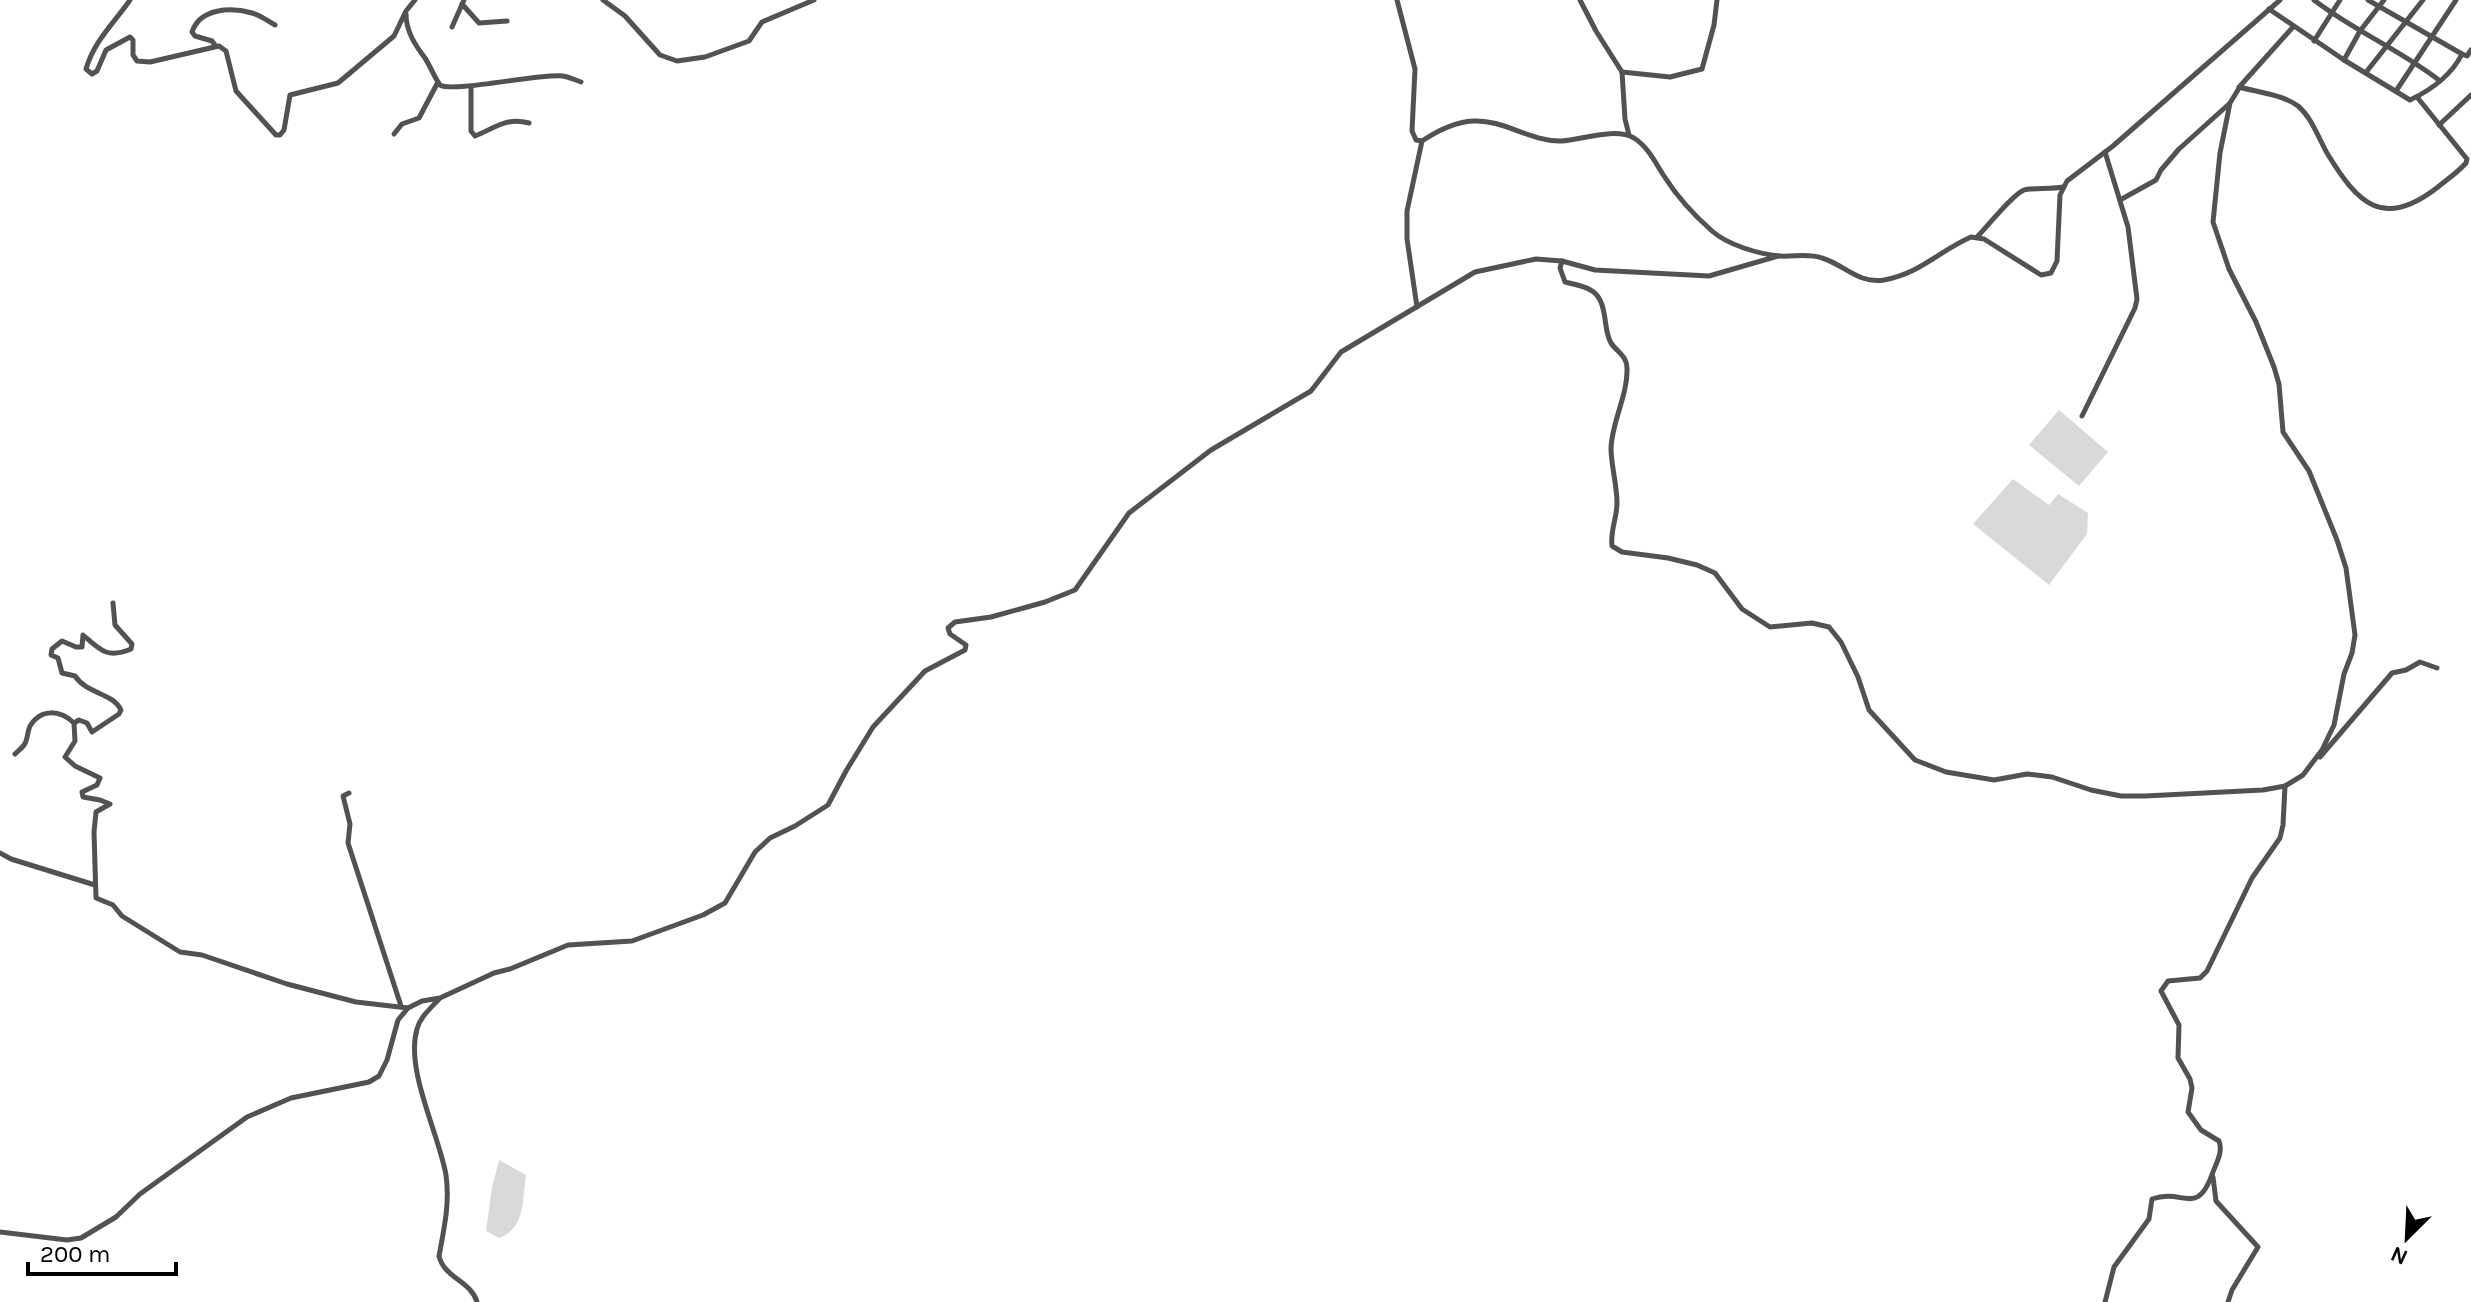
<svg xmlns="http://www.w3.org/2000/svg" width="2471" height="1302" font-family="Karla,sans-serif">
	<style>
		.green { fill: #d9d9d9 }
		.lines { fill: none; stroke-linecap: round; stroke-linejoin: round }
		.minor { stroke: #525252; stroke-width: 5 }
	</style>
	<rect width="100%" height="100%" fill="#fff"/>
	<!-- green -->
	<g class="green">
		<polygon points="2059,410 2108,452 2079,486 2029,445"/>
		<polygon points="2013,479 2049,505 2058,494 2088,513 2087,534 2049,585 1973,524"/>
		<path d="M499 1160 526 1175C522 1200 526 1228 499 1238L486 1231 492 1187Z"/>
	</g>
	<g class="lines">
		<!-- minor -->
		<g class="minor">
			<path d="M130 0C114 23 94 41 86 69L92 74 97 71 106 50 130 37 133 40V55L137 61 150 62 219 46 226 51 236 91 276 135H280L284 130 290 95 338 83 394 36 406 11 415 0"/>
			<polyline points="603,0 625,16 660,55 677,61 705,57 749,41 762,22 814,0"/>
			<path d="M1397 0 1415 69 1412 131 1416 140 1422 141C1437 131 1455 122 1473 121 1504 119 1530 142 1562 141 1581 140 1615 127 1634 138 1648 147 1655 162 1664 176 1676 195 1695 216 1712 231 1728 245 1758 254 1780 256 1794 257 1808 253 1822 258 1845 265 1858 284 1884 280 1921 273 1939 251 1971 237L1984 239 2041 275 2051 273 2057 261 2060 195 2067 181 2113 146 2280 0"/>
			<polyline points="1580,0 1596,31 1622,72 1625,119 1629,135"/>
			<path d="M2314 0C2354 31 2401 50 2440 81"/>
			<polyline points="2368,0 2462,54"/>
			<polyline points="462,4 479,23 507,21"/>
			<path d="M2269 9 2344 60 2410 100C2431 90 2451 76 2462 54L2467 56 2471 50"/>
			<path d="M406 14C406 31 415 45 425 58 429 64 437 82 440 85 453 93 540 73 563 76 569 77 575 80 581 82"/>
			<polyline points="452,27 464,0"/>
			<polyline points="2314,41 2340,0"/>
			<path d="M215 45 212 41 195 36 192 32C200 8 231 7 252 13 260 15 268 21 275 25"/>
			<polyline points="2344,60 2360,31 2384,0"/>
			<polyline points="2367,71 2423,0"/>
			<polyline points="1622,72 1670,77 1702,69 1714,25 1717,0"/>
			<path d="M471 86V131L475 136C495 128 506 117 529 123"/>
			<path d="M2239 87C2257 92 2284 95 2298 106 2312 118 2318 137 2327 153 2358 204 2383 230 2438 187 2448 179 2458 172 2466 163L2467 159 2417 97"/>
			<polyline points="2396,91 2456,0"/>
			<polyline points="2439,125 2471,95"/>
			<polyline points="394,134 402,124 419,118 438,82"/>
			<polyline points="2120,200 2156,180 2161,170 2179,149 2229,104"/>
			<path d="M1977 237C1988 226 2012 195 2024 190 2030 188 2054 189 2063 187"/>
			<path d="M1562 261 1560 268 1565 282C1597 289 1602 293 1606 326 1607 332 1608 338 1611 343 1617 352 1627 356 1627 368 1628 395 1612 421 1611 448 1611 465 1617 485 1617 503 1617 518 1610 531 1612 546L1622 552 1668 558 1697 565 1715 573 1742 609 1770 627 1812 623 1829 627 1841 642 1858 677 1869 710 1915 760 1946 772 1994 780 2027 774 2052 777 2091 790 2121 796H2145L2263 790 2285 786 2303 775 2322 750 2334 725 2344 674 2352 653 2355 635 2346 568 2337 540 2309 471 2283 432 2279 384 2274 367 2256 322 2229 269 2213 222 2220 153 2230 103 2241 85 2293 27"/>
			<polyline points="1417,307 1407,239 1407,211 1422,141"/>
			<polyline points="2082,416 2135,308 2137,299 2128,227 2105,152"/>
			<path d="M74 723 79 720 87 723 92 732 119 714 121 710C112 692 88 695 75 676L62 673 58 658 51 655 52 649 62 641 76 647H82L83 635C100 650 107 659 131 649L132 644 115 625 113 603"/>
			<path d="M15 754C18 751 22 748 24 745 28 740 27 732 30 726 41 708 60 710 74 723L75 741 65 757 75 766 100 778 97 785 82 792 83 797 100 800 110 804 96 812 94 832 96 898 113 905 122 916 180 952 202 955 287 984 356 1002 408 1008"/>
			<polyline points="2320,757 2392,673 2406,670 2420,662 2437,668"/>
			<polyline points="349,793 343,796 350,824 348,843 401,1006"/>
			<polyline points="0,853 11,859 95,885"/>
			<path d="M439 999C431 1008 420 1017 417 1029 405 1070 439 1134 446 1175 450 1203 444 1229 439 1256 444 1278 471 1281 477 1302"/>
			<polyline points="2213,1177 2216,1201 2258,1247 2232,1290 2228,1302"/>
			<polyline points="0,1232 67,1240 81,1238 116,1217 140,1194 247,1117 291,1098 369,1082 379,1076 387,1060 398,1020 408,1008 422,1001 440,998 494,973 510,969 568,945 632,941 703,915 725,903 755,852 770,838 795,826 828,805 846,771 873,727 925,671 965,650 966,645 950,634 948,628 955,622 991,617 1045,602 1075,590 1129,513 1211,450 1311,391 1341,352 1475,272 1536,259 1562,261 1595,270 1709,276 1778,256"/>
			<path d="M2105 1302 2114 1267 2149 1219 2152 1199C2184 1188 2197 1218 2213 1172 2217 1161 2223 1152 2219 1141L2201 1130 2188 1112 2192 1088 2190 1079 2178 1058 2179 1025 2161 991 2168 981 2200 978 2207 971 2252 878 2280 838 2283 825 2285 786"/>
		</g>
	</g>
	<!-- north arrow -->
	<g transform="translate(2407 1238) rotate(204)" stroke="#ffffff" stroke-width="6" paint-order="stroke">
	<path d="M0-6L14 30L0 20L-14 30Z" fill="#000000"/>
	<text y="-12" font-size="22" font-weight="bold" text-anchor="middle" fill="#000000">N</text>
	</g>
	<!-- scale -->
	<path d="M28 1262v12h148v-12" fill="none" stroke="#000000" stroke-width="4"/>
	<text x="40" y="1262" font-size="24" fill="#000000" stroke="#ffffff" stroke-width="6" paint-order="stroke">200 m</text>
</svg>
